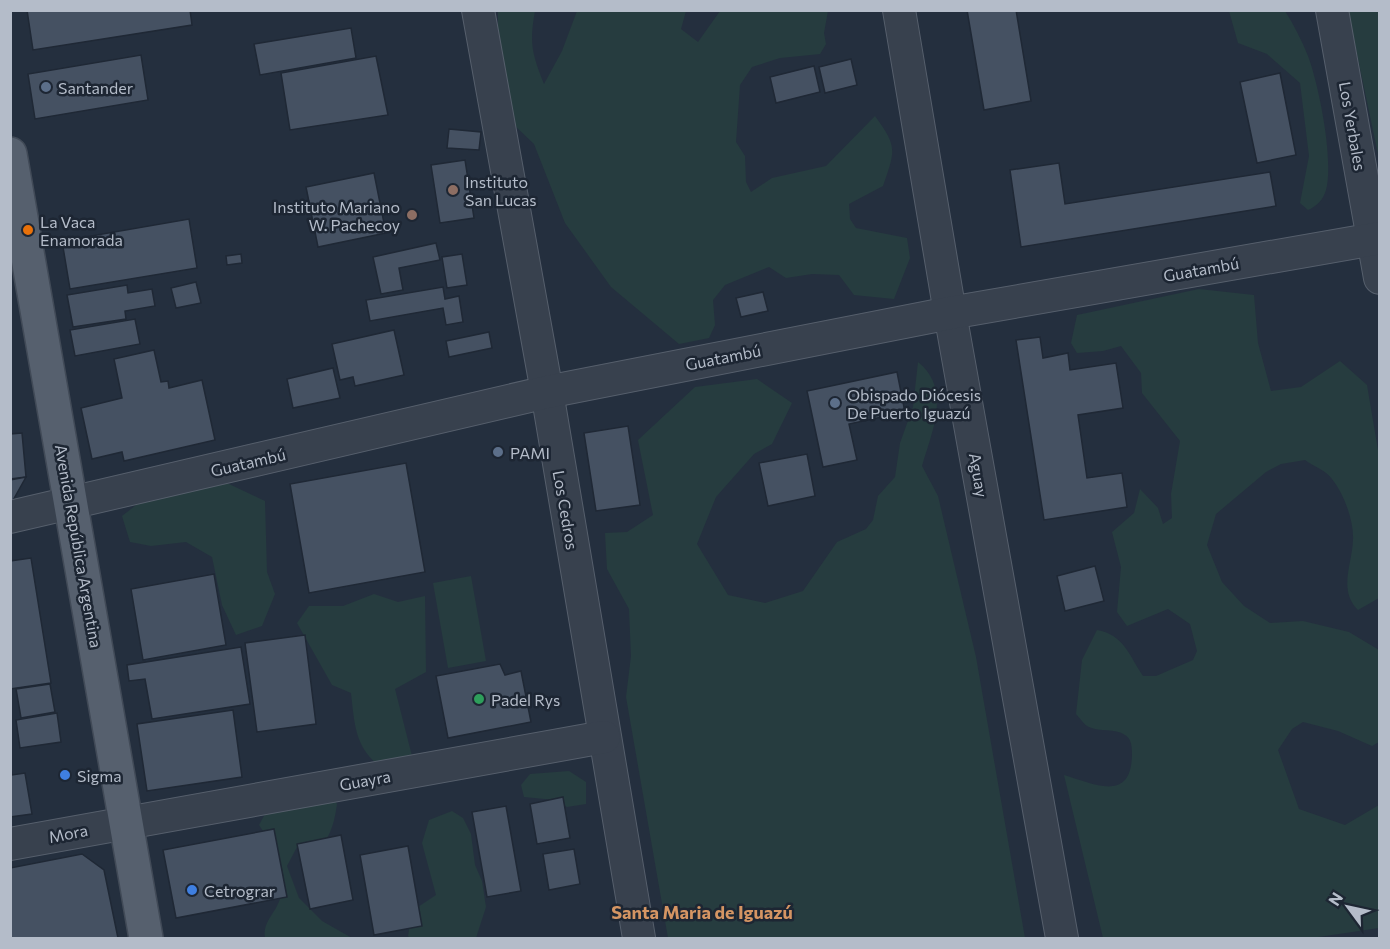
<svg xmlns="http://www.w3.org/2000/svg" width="1390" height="949" font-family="Commissioner,sans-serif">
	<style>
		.green { fill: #263c3f }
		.building { fill: #455162; stroke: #1f2835; stroke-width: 1.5 }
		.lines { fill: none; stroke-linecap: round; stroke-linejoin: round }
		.minor-casing { stroke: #565f6c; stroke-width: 34 }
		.major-casing { stroke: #414a57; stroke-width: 36 }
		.minor { stroke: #38414e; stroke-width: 32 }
		.major { stroke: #56606e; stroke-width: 33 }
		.service-dot { fill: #5c6f8a; stroke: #1d2633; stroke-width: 2 }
		.education-dot { fill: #8d6e63; stroke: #1d2633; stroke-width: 2 }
		.food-dot { fill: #e8710a; stroke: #1d2633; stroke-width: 2 }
		.leisure-dot { fill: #2e9e5b; stroke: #1d2633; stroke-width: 2 }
		.shop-dot { fill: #3f7fe0; stroke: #1d2633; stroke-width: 2 }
		.labels { text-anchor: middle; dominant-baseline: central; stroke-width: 5; stroke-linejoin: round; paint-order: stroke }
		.poi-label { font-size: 16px; fill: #b4bcc9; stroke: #1d2633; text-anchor: start }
		.street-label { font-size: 16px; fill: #b4bcc9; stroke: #1d2633 }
		.neighbourhood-label { font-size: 18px; font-weight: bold; fill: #d59563; stroke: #1d2633 }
	</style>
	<rect width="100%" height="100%" fill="#242f3e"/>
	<!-- green -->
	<g class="green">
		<path d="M498 11H535C529 43 532 54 544 84L562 51 577 11H686L681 29 698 42 720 11H828L824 33 826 44 820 54 780 58 752 67 740 85 736 142 745 156 746 182 751 192 772 178 826 166 875 116C898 147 895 151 883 186L849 204 850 219 856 228 907 238 910 258 894 299 854 295 839 275 812 274 786 278 769 267 725 285 713 300 715 325 709 338 679 344 611 287 565 223 534 144 514 125 498 31Z"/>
		<path d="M1229 11H1285C1294 25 1302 41 1308 56 1319 85 1334 161 1326 190 1323 200 1317 206 1308 210L1300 203 1309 156 1300 83 1267 54 1238 43Z"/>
		<polygon points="1348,11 1379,11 1379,159"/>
		<path d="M1199 289 1254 295 1258 343 1271 391 1301 387 1340 361 1367 385 1379 456V598L1358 610C1338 590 1352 565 1353 540 1354 521 1344 494 1332 479 1327 471 1313 466 1305 460L1281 464 1266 472 1216 514 1207 545 1222 582 1244 606 1270 623 1303 621 1349 632 1379 650V742L1372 746 1338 731 1303 722 1292 729 1278 750 1299 809 1345 825 1379 805V928L1312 938H1103L1064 775C1094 784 1131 803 1132 755 1132 748 1132 739 1125 735 1115 728 1100 732 1089 727 1084 725 1080 718 1076 714L1082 660 1097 630C1124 635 1129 655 1143 676H1156L1193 660 1197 651 1190 624 1168 609 1127 626 1117 612 1121 567 1112 532 1134 513 1140 489 1158 508 1163 524 1172 518 1171 494 1180 441 1142 393 1141 373 1121 346 1103 351 1077 353 1071 343 1077 315Z"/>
		<path d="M918 362C952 389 932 431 922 466L938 496 976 657 1025 938H668L626 697 631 656 629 609 607 569 605 533 627 532 653 515 638 440 695 387 757 379 792 403 772 444 754 454 716 497 697 544 728 595 765 603 803 591 837 542 866 529 873 520 878 496 895 477 900 443 913 407Z"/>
		<polygon points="214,479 229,484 265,501 267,572 275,594 262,626 236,635 222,605 212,557 186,542 151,546 130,542 122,516 154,491"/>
		<polygon points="471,576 486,661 448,668 433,583"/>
		<path d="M374 594 398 602 425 596 426 672 395 689 413 760 391 774C356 753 355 731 351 693L332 685 297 623 309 606H343Z"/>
		<polygon points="569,771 586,782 586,804 567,807 555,800 524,797 521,785 530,774"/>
		<path d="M326 787 337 804C334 825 330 841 312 854L297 847 287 866 299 898 322 921 352 938H265C263 926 269 919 276 908 294 876 277 852 259 825L276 794Z"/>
		<polygon points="452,811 463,818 471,834 475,865 482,881 486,907 476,938 410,938 408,936 412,911 436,895 422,843 429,820"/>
	</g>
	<!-- building -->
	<g class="building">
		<polygon points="27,10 190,10 192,25 33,50"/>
		<polygon points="967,10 1016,10 1031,101 984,110"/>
		<polygon points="351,28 356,58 260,75 254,44"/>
		<polygon points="141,55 148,100 35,119 28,74"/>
		<polygon points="376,56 388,115 290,130 281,73"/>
		<polygon points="851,59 857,85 825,93 819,67"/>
		<polygon points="814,66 820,92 776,103 770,77"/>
		<polygon points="1280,73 1296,155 1257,163 1240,82"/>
		<polygon points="449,129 481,132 479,150 447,148"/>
		<polygon points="465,160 474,218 440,223 431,165"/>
		<polygon points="1059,163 1065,204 1270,172 1276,206 1021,247 1010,170"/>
		<polygon points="374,173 386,233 318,247 306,187"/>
		<polygon points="189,219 197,268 70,289 62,241"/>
		<polygon points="436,243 440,260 399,268 403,290 381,294 373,257"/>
		<polygon points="241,254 242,263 227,265 226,256"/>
		<polygon points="462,254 467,285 447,288 442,257"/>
		<polygon points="196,282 201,303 176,308 171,288"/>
		<polygon points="127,285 128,293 152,289 155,306 125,311 126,319 73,327 67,295"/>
		<polygon points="443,287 445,299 459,296 463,322 446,325 443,308 370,321 366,300"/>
		<polygon points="763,292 768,311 741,317 736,298"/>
		<polygon points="135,319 140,344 75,356 70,330"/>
		<polygon points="394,330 404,375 355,386 353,377 340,380 332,344"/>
		<polygon points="489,332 492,348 449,357 446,341"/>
		<polygon points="1040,337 1043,358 1068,353 1070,370 1116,363 1123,408 1078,415 1087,478 1122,473 1127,507 1044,520 1016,340"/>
		<polygon points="154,350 161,382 168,381 169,388 202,380 215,440 124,461 122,452 92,459 81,408 122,398 114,359"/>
		<polygon points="333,368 340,398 293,408 287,379"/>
		<polygon points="897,372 905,412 849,424 857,460 823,467 807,391"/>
		<polygon points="628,426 640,505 596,511 584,433"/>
		<polygon points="22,433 26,477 10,479 10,434"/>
		<polygon points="807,454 815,496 768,506 759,463"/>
		<polygon points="406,463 425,572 309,593 290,484"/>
		<polygon points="26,477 12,502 10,502 10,480"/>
		<polygon points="31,558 51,683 10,689 10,561"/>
		<polygon points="1095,566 1104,601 1065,611 1057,576"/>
		<polygon points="214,574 226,645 143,660 131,589"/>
		<polygon points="305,635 316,724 257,732 245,643"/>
		<polygon points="241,647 250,704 152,719 145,679 129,681 127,665"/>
		<polygon points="500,664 505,675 521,671 531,722 448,738 436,676"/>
		<polygon points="50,684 55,712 21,718 16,689"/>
		<polygon points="233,710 242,777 147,791 137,724"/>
		<polygon points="57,713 61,742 20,748 16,720"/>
		<polygon points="10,764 12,775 25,773 32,814 10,817"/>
		<polygon points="563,797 570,838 537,844 530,804"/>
		<polygon points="506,806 521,891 487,897 472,812"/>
		<polygon points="274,829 287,897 176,918 163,850"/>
		<polygon points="341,835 353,900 310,909 297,844"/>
		<polygon points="408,846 422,926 374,935 360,855"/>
		<polygon points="574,849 580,884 549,890 543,854"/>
		<polygon points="82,854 104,870 118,938 10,938 10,868"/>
	</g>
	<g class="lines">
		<!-- minor casing -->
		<g class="minor-casing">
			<g id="minor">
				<polyline points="478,10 547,392 639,938"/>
				<polyline points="899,10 950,313 1062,938"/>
				<polyline points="1332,10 1380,278"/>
				<polyline points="10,517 547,392 950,313 1380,238"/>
				<polyline points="10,844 604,737"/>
			</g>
		</g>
		<!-- major casing -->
		<g class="major-casing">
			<polyline id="major" points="10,154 146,938"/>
		</g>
		<!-- minor -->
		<use href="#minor" class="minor"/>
		<!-- major -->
		<use href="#major" class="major"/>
	</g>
	<!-- markers -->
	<g class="service-dot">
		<circle cx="46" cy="87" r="6"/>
		<circle cx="835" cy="403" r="6"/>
		<circle cx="498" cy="452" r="6"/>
	</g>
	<g class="education-dot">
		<circle cx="453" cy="190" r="6"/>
		<circle cx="412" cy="215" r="6"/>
	</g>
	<circle class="food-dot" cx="28" cy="230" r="6"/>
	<circle class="leisure-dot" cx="479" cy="699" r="6"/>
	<g class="shop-dot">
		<circle cx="65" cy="775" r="6"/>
		<circle cx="192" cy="890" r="6"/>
	</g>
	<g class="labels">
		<!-- poi labels -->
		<g class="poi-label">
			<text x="58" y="87">Santander</text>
			<text x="465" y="181">Instituto<tspan x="465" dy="18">San Lucas</tspan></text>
			<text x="400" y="206" text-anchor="end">Instituto Mariano<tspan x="400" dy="18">W. Pachecoy</tspan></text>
			<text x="40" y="221">La Vaca<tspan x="40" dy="18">Enamorada</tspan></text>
			<text x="847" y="394">Obispado Diócesis<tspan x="847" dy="18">De Puerto Iguazú</tspan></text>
			<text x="510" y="452">PAMI</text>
			<text x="491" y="699">Padel Rys</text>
			<text x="77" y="775">Sigma</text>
			<text x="204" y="890">Cetrograr</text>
		</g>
		<!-- street labels -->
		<g class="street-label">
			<text transform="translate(1353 126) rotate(80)">Los Yerbales</text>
			<text transform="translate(1201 269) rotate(-10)">Guatambú</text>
			<text transform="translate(723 357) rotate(-11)">Guatambú</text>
			<text transform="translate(248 462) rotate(-13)">Guatambú</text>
			<text transform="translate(979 475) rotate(80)">Aguay</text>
			<text transform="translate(566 510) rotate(80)">Los Cedros</text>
			<text transform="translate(79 546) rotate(80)">Avenida República Argentina</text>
			<text transform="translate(365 780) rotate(-10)">Guayra</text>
			<text transform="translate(68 833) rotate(-11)">Mora</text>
		</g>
		<!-- neighbourhood labels -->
		<g class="neighbourhood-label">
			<text x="702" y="912">Santa Maria de Iguazú</text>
		</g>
	</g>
	<!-- border -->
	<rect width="1390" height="949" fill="none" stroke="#b4bcc9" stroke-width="24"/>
	<!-- north arrow -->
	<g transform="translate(1348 907) rotate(303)" stroke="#1d2633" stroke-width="4.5" paint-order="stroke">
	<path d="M0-4.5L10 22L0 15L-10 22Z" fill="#b4bcc9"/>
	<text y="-9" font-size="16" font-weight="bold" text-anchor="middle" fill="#b4bcc9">N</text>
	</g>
</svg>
